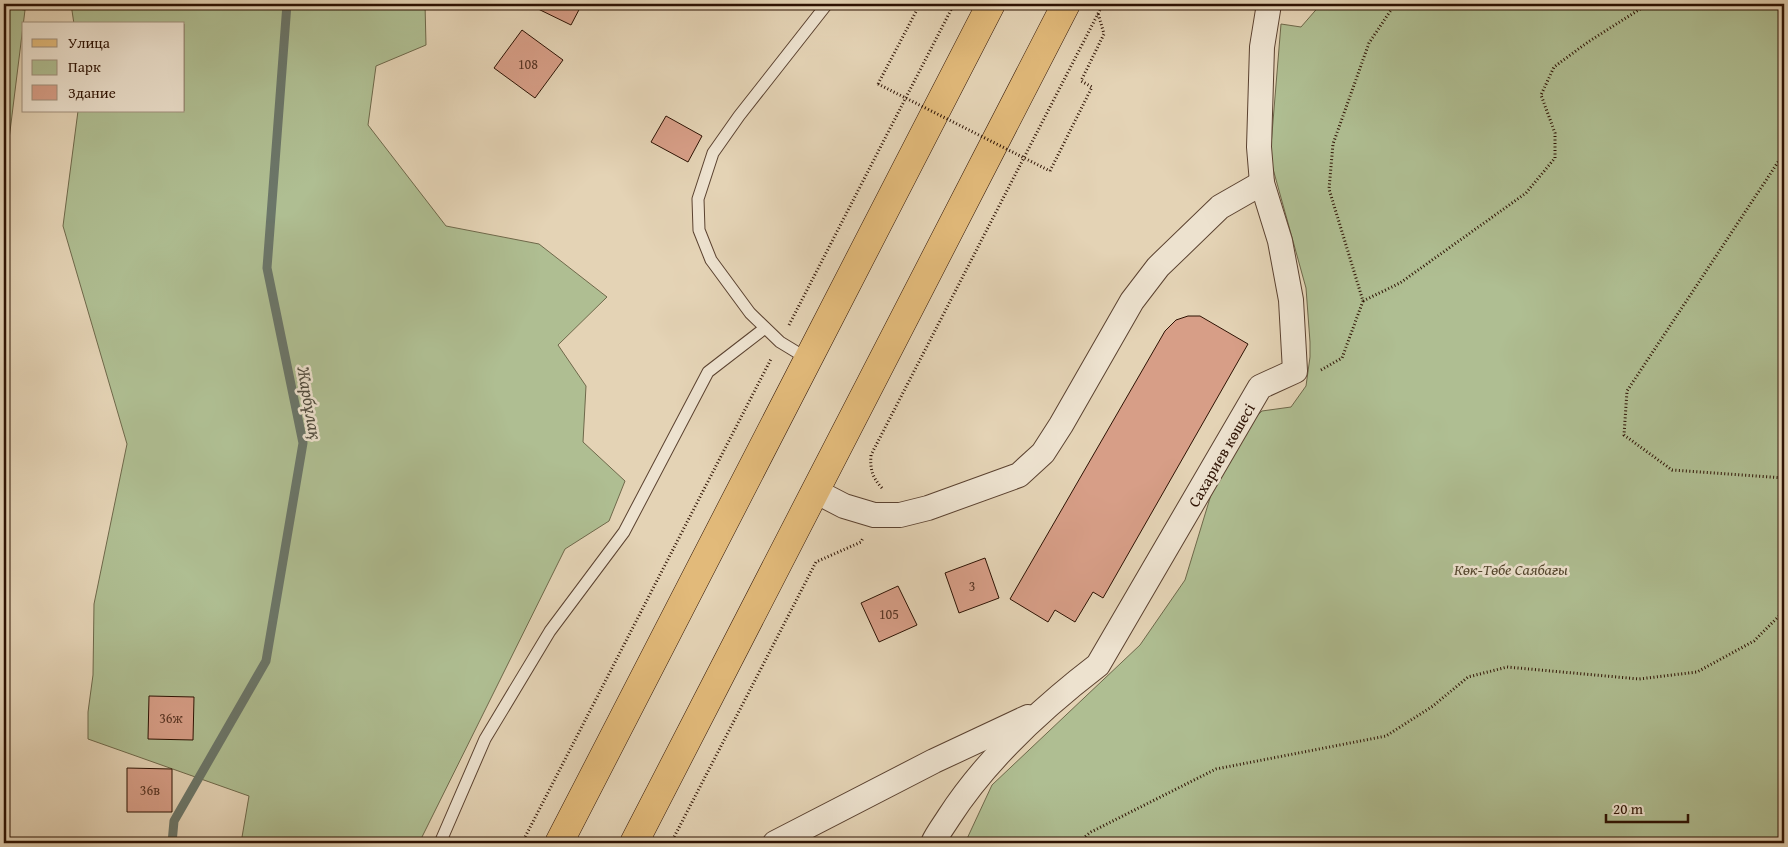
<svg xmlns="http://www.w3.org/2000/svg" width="1788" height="847" font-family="'Gentium Book Plus',serif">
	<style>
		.green { fill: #afbe92; stroke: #6e684a }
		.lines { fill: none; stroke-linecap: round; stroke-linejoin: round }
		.stream { stroke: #6b7669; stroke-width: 9 }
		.building { fill: #d79e87; stroke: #2d1203 }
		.service-casing { stroke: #5b4230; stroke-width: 13 }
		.minor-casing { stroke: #5b4230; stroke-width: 26 }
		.primary-casing { stroke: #2d1203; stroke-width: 29 }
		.path { stroke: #2d1203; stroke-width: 3; stroke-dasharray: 1 2.5; stroke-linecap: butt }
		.service { stroke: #ede2cf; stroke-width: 11 }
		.minor { stroke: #ede2cf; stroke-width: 24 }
		.primary { stroke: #e2ba7a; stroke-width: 28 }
		.path-bridge { stroke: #2d1203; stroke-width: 3; stroke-dasharray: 1 2.5; stroke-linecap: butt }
		.labels { text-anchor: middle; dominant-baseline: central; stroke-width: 5; stroke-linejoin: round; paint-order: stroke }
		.number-label { font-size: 14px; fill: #583524 }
		.street-label { font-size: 16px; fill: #2d1203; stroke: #ede2cf }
		.park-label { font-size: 16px; font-style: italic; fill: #54462e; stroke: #ede2cf }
		.water-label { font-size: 18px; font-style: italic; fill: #514c3e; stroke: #ede2cf }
	</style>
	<rect width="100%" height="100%" fill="#e4d3b5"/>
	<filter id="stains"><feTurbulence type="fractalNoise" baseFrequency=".004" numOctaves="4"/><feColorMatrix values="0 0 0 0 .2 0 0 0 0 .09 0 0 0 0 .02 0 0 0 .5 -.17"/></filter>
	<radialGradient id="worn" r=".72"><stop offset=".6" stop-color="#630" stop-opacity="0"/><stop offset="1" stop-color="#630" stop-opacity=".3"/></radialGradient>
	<!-- green -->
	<g class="green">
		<polygon points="71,4 425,4 426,45 376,66 368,125 446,226 539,244 607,297 558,345 586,386 583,442 625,481 609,521 565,549 419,843 241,843 249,796 88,739 88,712 93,675 94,604 127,444 63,226 78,111 184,111 184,24 74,24"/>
		<polygon points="1321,4 1784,4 1784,843 965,843 992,785 1140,645 1185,580 1221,462 1237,434 1262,411 1291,407 1306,386 1310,357 1310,342 1306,288 1270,158 1281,24 1301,27"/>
		<polygon points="4,7 25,10 4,180"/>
	</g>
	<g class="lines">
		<!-- stream -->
		<polyline class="stream" points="172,843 174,821 266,661 303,443 267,268 287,4"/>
	</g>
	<!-- building -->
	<g class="building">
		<polygon points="533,4 582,4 571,25 532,6"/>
		<polygon points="522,30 563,60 535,98 494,68"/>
		<polygon points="666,116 702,136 688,162 651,142"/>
		<polygon points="1188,316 1200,316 1248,344 1103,598 1093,592 1075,622 1055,610 1048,622 1010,599 1165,331 1176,320"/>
		<polygon points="985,558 999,598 959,613 945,573"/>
		<polygon points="898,586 917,625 879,642 861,603"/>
		<polygon points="149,696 194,697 193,740 148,739"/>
		<polygon points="127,768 172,769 172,812 127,812"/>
	</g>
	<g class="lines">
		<!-- service casing -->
		<g class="service-casing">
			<g id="service">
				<polyline points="808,359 780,342 750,313 711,260 699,230 698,199 713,153 739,116 827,4"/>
				<polyline points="440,843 485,739 550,631 624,532 708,372 765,328"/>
			</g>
		</g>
		<!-- minor casing -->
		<g class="minor-casing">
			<g id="minor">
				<polyline points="815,491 844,506 874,515 900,515 928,508 1019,475 1043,453 1061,425 1132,301 1158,267 1220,207 1262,183"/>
				<polyline points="775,843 934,761 1028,717"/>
				<path d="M933 843C937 834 944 825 949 817 987 758 1042 708 1098 665L1260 387 1295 371 1291 300 1280 241 1262 183 1259 147 1262 47 1269 4"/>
			</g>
		</g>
		<!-- primary casing -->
		<g class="primary-casing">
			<g id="primary">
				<polyline points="559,843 991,4"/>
				<polyline points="634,843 1066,4"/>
			</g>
		</g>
		<!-- path -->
		<g class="path">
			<polyline points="940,4 951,9"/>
			<polyline points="878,84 920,4"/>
			<polyline points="1784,153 1627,391 1624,435 1672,470 1784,478"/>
			<polyline points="1050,171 1092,87 1081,81 1104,34 1098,13"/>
			<polyline points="1363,301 1400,283 1526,193 1555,158 1555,133 1541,95 1554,67 1588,42 1648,4"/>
			<polyline points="789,325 954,4"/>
			<polyline points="1321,370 1342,358 1363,301 1329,189 1333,144 1369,43 1395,4"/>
			<path d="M882 488C872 477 870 469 871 455L1103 4"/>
			<polyline points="522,843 771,359"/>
			<polyline points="671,843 816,562 861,542 863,538"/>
			<polyline points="1077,843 1091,832 1216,769 1386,736 1433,706 1468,677 1507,667 1639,679 1697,672 1754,641 1784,611"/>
		</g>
		<!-- service -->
		<use href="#service" class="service"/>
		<!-- minor -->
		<use href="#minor" class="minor"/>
		<!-- primary -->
		<use href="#primary" class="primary"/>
		<!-- path-bridge -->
		<polyline class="path-bridge" points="878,84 1050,171"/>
	</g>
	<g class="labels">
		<!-- number labels -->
		<g class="number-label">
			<text x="528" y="64">108</text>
			<text x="972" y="586">3</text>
			<text x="889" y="614">105</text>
			<text x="171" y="718">36ж</text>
			<text x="150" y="790">36в</text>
		</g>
		<!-- street labels -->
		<g class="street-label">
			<text transform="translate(1221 455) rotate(-60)">Сахариев көшесі</text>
		</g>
		<!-- park labels -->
		<g class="park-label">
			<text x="1511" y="569">Көк-Төбе Саябағы</text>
		</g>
		<!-- water labels -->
		<g class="water-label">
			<text transform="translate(310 403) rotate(80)">Жарбұлақ</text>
		</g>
	</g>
	<!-- margin -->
	<rect width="1788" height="847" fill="none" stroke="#e4d3b5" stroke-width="20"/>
	<rect x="5" y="5" width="1778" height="837" fill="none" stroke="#2d1203" stroke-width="2.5"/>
	<rect x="10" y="10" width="1768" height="827" fill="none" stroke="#2d1203"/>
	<!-- legend -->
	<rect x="22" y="22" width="162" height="90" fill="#ede2cf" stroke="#a08f7d"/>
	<rect x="32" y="39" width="25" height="8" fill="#e2ba7a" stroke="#a08f7d"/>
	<text x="68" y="48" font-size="15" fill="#2d1203">Улица</text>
	<rect x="32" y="60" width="25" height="15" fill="#afbe92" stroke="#a08f7d"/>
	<text x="68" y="72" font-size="15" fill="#2d1203">Парк</text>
	<rect x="32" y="85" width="25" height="15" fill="#d79e87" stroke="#a08f7d"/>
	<text x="68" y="98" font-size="15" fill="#2d1203">Здание</text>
	<!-- scale -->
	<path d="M1606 814v8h82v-8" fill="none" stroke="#2d1203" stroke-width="2.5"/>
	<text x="1613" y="814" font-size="15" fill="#2d1203" stroke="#ede2cf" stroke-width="4" paint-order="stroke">20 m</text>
	<rect width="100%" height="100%" filter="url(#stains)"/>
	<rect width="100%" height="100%" fill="url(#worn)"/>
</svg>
